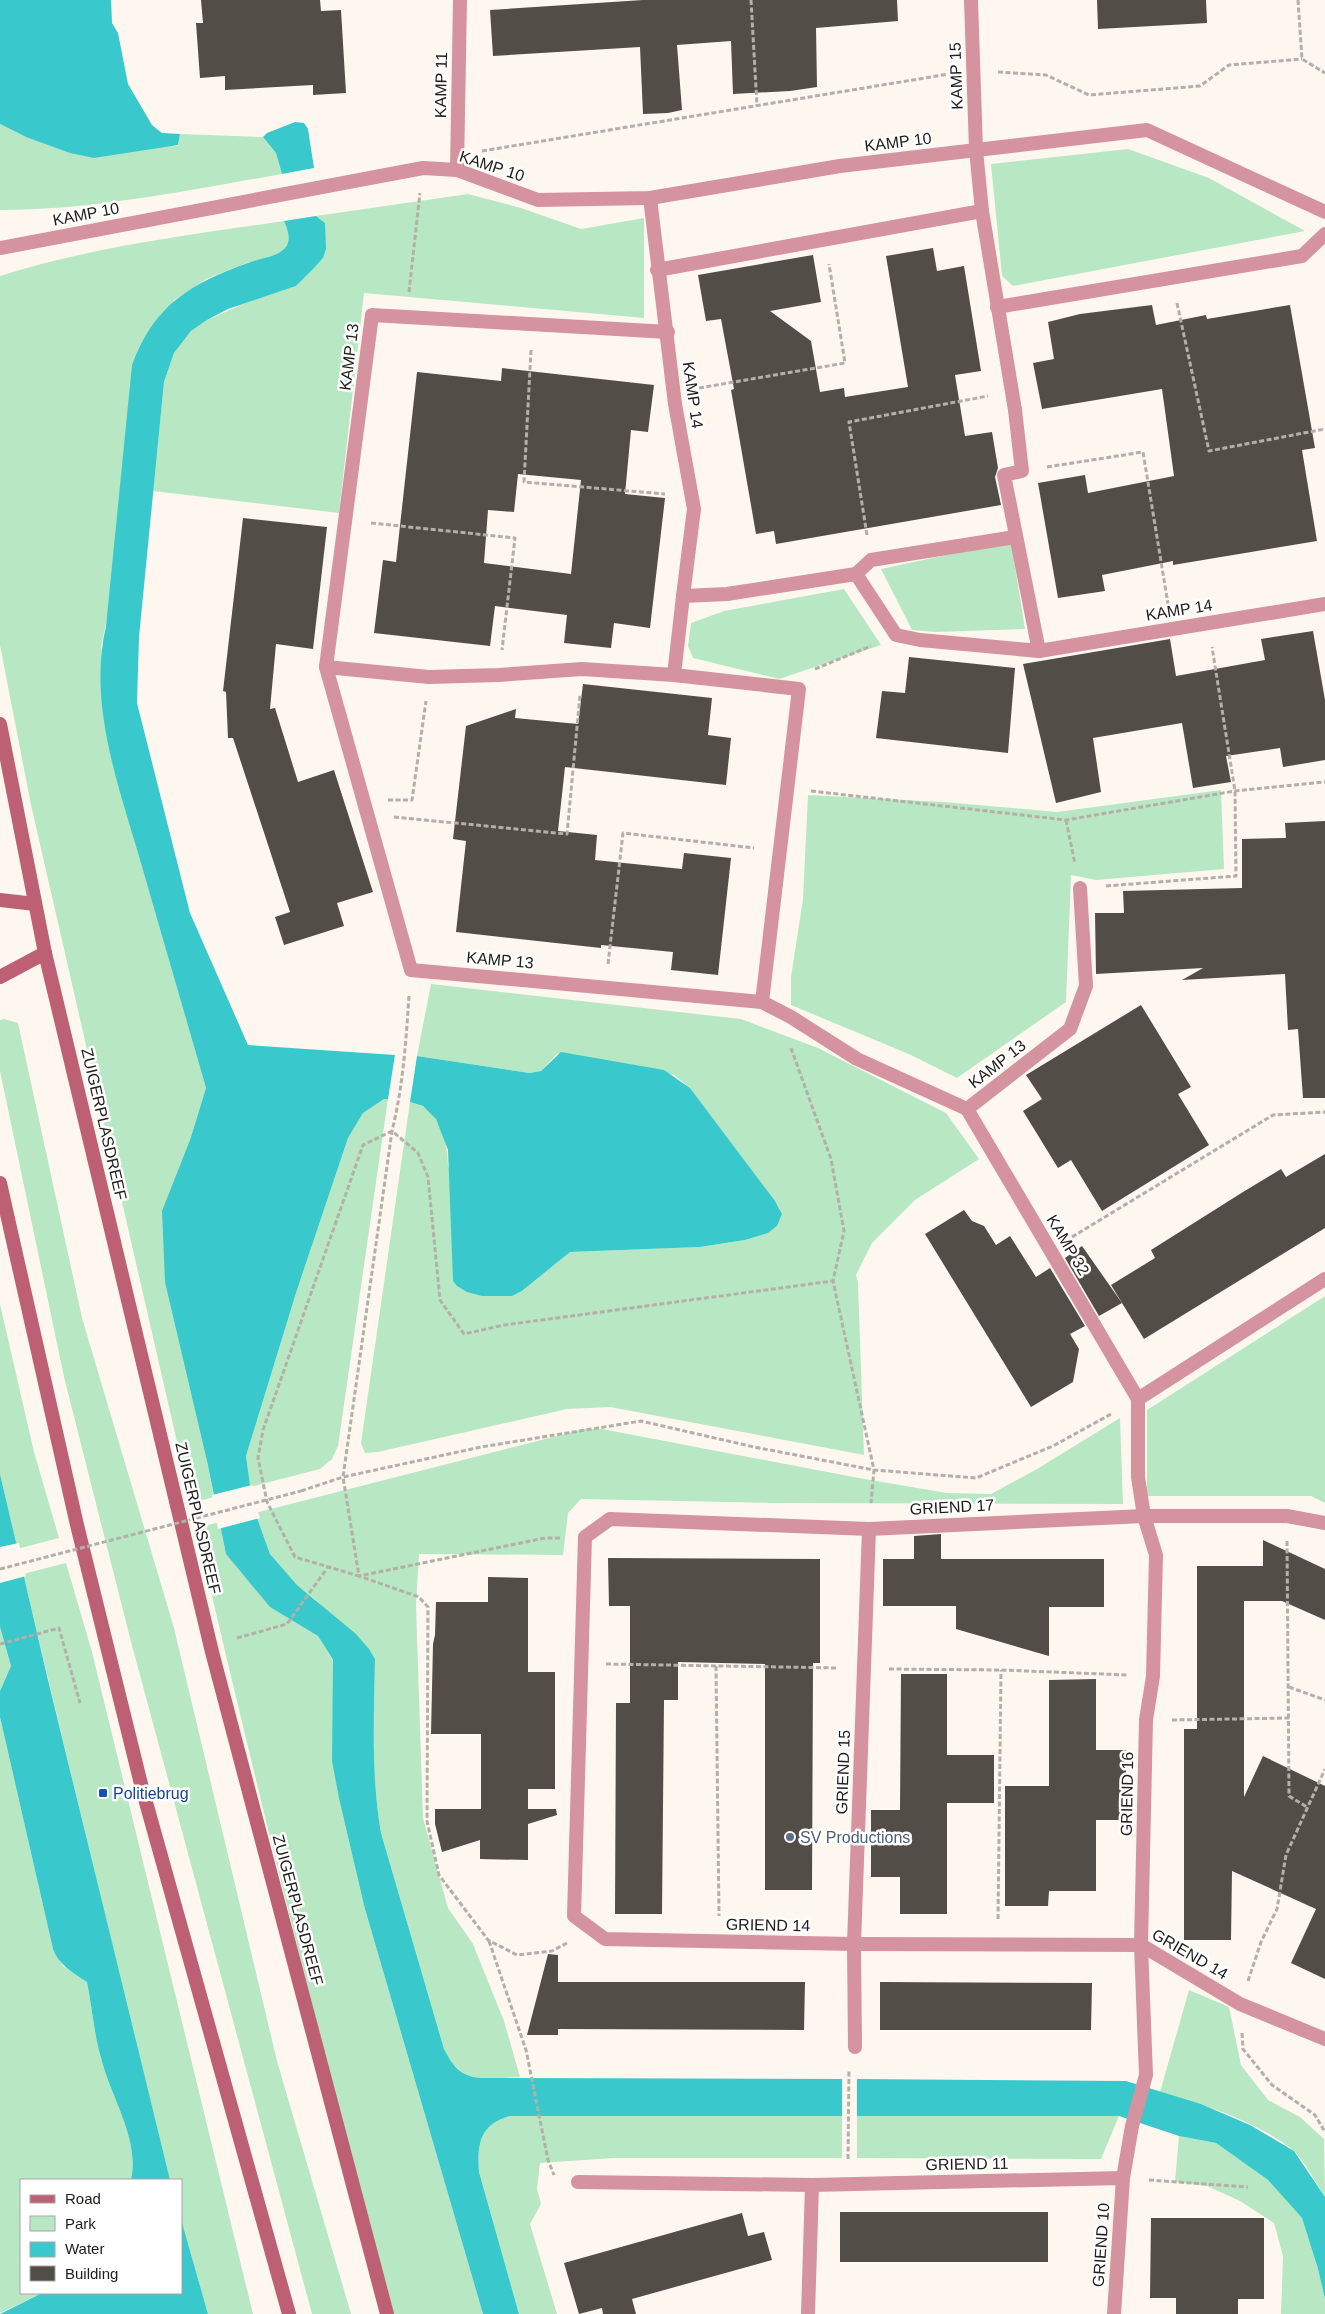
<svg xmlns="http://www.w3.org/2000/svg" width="1325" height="2314" font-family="Helvetica,sans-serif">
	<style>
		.green { fill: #b8e8c3 }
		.water { fill: #39c9cd }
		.pier { fill: #fef7ef }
		.building { fill: #524d46; fill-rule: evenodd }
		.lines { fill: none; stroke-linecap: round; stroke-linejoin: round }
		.path { stroke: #b4afa9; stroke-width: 3; stroke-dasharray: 5 2.5; stroke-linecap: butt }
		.pedestrian { stroke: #d5939f; stroke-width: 14 }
		.minor { stroke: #d5939f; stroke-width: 14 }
		.secondary { stroke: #bd6074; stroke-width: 14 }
		.path-bridge { stroke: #b4afa9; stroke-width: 3; stroke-dasharray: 5 2.5; stroke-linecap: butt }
		.transit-dot { fill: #1a4fb4; stroke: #fff; stroke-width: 2 }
		.service-dot { fill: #5c6f8a; stroke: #fff; stroke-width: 2 }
		.labels { text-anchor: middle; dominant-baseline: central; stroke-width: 5; stroke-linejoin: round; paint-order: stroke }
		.street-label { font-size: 16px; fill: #22201d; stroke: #fff }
		.transit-label { font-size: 16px; fill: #164399; stroke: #fff; text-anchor: start }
		.service-label { font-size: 16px; fill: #4e5e75; stroke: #fff; text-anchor: start }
	</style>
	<rect width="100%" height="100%" fill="#fef7ef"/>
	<!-- green -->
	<g class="green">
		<path d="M0 124 26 137 178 146 180 134 263 137 276 153 282 174C189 190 95 210 0 210Z"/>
		<polygon points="1128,149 1209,178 1305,231 1013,286 1002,276 991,164"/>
		<polygon points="468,194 521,208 581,229 644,218 644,318 364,293 339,513 153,491 164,382 174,353 191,331 207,320 248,302 296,286 323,258 325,223 316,216"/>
		<path d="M284 221 289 233 288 243 284 249 274 256 250 262 208 278 174 300 101 647 112 759 206 1088 190 1140 207 1461 214 1497 191 1503 31 805 0 645V276C91 247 190 235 284 221Z"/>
		<polygon points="1011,541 1025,629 935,632 912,630 881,569"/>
		<polygon points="844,589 881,645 779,679 693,658 688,646 691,623 724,611"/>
		<polygon points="1221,790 1224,869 1096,880 1071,875 1066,1002 957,1078 911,1055 791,1005 791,977 803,899 808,795 944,802 1057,812"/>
		<path d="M431 984 741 1019 818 1048 946 1113 979 1159 915 1200 872 1243 856 1275 858 1283 864 1455 610 1407 567 1409 378 1452 365 1453 361 1443 410 1102C416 1104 423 1105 428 1110 443 1123 448 1148 448 1166L512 1296 522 1291 570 1252 700 1247 745 1240 768 1233 777 1225 780 1209 690 1088 674 1075 557 1054 541 1071 529 1073 417 1056Z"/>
		<polygon points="4,1019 18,1023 82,1318 174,1628 277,2061 351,2314 312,2314 130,1638 64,1377 0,1071 0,1020"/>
		<polygon points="384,1099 388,1099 338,1446 332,1459 320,1469 250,1487 246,1456 296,1293 348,1138 363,1113"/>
		<polygon points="1325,1296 1325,1503 1311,1496 1147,1496 1147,1410"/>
		<polygon points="0,1304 34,1452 59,1538 17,1549 0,1474"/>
		<path d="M1120 1418 1123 1504 774 1503 581 1499 568 1513 563 1555 419 1554 416 1605 423 1818 448 1908 473 1944 504 2021 520 2077C484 2078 463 2087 444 2049L381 1833C371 1775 374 1717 375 1659L316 1600 297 1585 270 1554 255 1513 584 1429H602L859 1478 947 1493 991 1494 1037 1469Z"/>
		<path d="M220 1522 226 1554 270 1606 318 1636 333 1661 365 1909 483 2314H394C323 2054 257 1791 196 1528Z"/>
		<polygon points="66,1563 92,1652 253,2314 208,2314 181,2219 181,2180 170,2180 160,2144 23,1574"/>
		<polygon points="0,1627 11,1666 0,1691"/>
		<path d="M0 1717 53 1949 63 1966 87 1982C92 2007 94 2034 101 2058 111 2098 140 2138 131 2180H21V2293H42L0 2313Z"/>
		<path d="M1189 1990 1229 2007 1241 2065 1268 2100 1300 2117 1324 2139 1325 2197C1318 2186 1302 2157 1293 2150 1258 2122 1203 2104 1160 2092Z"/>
		<path d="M510 2116H842V2158H614L540 2163 537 2189 541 2204 530 2224 557 2314H519L479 2172C477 2144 480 2124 510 2116Z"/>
		<polygon points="857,2116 1119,2116 1101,2159 857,2158"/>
		<polygon points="1179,2136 1216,2143 1268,2180 1302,2218 1318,2269 1325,2299 1325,2314 1281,2314 1283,2256 1274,2223 1240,2201 1207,2186 1175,2182"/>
	</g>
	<!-- water -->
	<g class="water">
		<polygon points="0,0 111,0 112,23 118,33 128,84 152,125 162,133 180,134 178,145 94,158 70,153 26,137 0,124"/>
		<polygon points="295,122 304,123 308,129 314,168 282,174 276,153 263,137 267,133"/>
		<path d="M316 216 325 223 326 249 323 258 314 268 296 286 228 309 207 320 191 331 174 353 164 382 139 637 137 703 190 913 248 1045 395 1055 388 1099H384L363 1113 348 1138 296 1293 246 1456 253 1507 270 1554 297 1585 356 1634 369 1649 375 1659C374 1717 371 1775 381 1833L444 2049C453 2066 460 2076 480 2078L842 2079V2116H510C480 2124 477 2144 479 2172L519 2314H483L365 1909 339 1798 332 1761 333 1660 318 1636 270 1607 226 1554 207 1461 165 1282 162 1211 190 1140 206 1088C185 1015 164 943 143 870 121 792 87 707 106 626L132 365C154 305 191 283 248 263 260 258 274 258 284 249 292 241 288 230 284 221Z"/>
		<polygon points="561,1052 664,1070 690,1088 775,1201 782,1214 777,1226 768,1233 745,1240 700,1247 570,1252 522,1291 512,1296 482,1296 467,1292 457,1286 453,1281 448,1150 436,1119 423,1106 410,1102 417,1056 529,1073 541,1071"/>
		<path d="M0 1474 48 1680 170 2180H131C140 2139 111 2098 101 2058 94 2034 92 2007 87 1982 73 1973 59 1965 53 1949L0 1717V1691L11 1666 0 1627Z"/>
		<polygon points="857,2079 1126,2081 1201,2104 1250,2125 1294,2151 1325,2197 1325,2299 1318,2269 1302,2218 1268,2180 1216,2143 1179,2136 1119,2116 857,2116"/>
		<polygon points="181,2219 208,2314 0,2314 42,2293 181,2293"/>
	</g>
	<!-- pier -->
	<g class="pier">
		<polygon points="252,1485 256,1506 260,1518 218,1529 212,1495"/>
		<polygon points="19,1543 26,1576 0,1583 0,1547"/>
	</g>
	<!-- building -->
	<g class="building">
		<polygon points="201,0 320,0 321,11 341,10 346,93 313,95 313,85 225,90 225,76 200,78 196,23 203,23"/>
		<polygon points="643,0 897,0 898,21 816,28 817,87 790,91 733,94 731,41 677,45 682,110 668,113 643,114 640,47 493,56 490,10"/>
		<polygon points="1097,0 1206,0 1207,23 1098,29"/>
		<polygon points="933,248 937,271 964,266 981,371 955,375 965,436 992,432 998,468 995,477 1001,505 776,544 774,531 756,534 731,390 734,389 721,319 706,321 698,275 813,255 821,302 770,311 811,341 820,392 844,388 845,397 908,387 886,256"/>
		<polygon points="1152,305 1156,325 1206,315 1207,319 1290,305 1315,448 1302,450 1317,541 1173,565 1173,561 1102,575 1105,591 1058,598 1038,483 1085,475 1088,493 1174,476 1162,389 1042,409 1033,363 1054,359 1048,322 1080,314"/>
		<path d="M502 368 654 385 648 432 631 430 625 494 665 498 650 628 614 623 611 648 564 643 567 615 495 606 490 646 374 633 383 560 396 562 417 372 501 381ZM518 474 581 480 571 574 484 563 488 510 514 512Z"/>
		<polygon points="243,518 327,527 313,649 276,644 270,709 275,708 298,782 334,770 373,892 337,903 344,926 284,945 275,917 290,912 233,738 228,738 226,692 223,691"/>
		<polygon points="1313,631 1325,700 1325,760 1283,767 1280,748 1226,756 1231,782 1193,788 1182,723 1152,728 1093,738 1101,792 1056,803 1023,664 1170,639 1176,676 1265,660 1261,639"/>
		<polygon points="909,657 1015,668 1008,753 876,738 882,691 905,693"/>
		<polygon points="583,684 712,698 708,735 731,738 726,785 565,767 558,831 597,835 595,860 682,869 684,853 731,858 718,975 671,970 673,952 601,945 601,948 456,932 466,841 453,839 466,726 516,709 515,718 578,724"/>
		<polygon points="1325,821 1325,1098 1303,1098 1298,1029 1288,1030 1285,974 1182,980 1203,968 1096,974 1095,913 1124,913 1123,891 1242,888 1242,839 1286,838 1285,823"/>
		<polygon points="1141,1005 1191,1087 1178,1094 1209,1145 1102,1211 1071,1160 1058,1168 1023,1111 1042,1099 1026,1075"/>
		<polygon points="1325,1154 1325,1228 1144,1339 1111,1285 1155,1258 1151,1250 1243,1192 1281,1169 1286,1177"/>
		<polygon points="964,1210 972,1221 984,1226 996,1245 1010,1236 1036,1277 1050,1268 1085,1326 1070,1334 1079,1349 1073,1382 1031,1407 925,1234"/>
		<polygon points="1082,1246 1122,1303 1099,1316 1065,1258"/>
		<polygon points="941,1534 941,1559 1104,1559 1104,1607 1049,1607 1049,1656 956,1629 956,1606 883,1606 883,1559 914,1559 914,1536"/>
		<polygon points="1263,1540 1325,1569 1325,1620 1282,1601 1244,1601 1244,1797 1263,1756 1325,1786 1325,1979 1291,1963 1316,1909 1232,1871 1231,1940 1184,1940 1184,1729 1197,1729 1197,1566 1263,1566"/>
		<polygon points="608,1558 820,1559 820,1663 813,1663 812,1890 765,1890 765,1664 678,1662 678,1700 664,1700 662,1914 615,1914 616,1703 630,1703 630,1606 609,1606"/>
		<polygon points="488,1577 528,1578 528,1672 555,1672 555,1789 528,1789 528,1809 556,1809 557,1815 528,1824 528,1860 480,1859 480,1840 442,1852 435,1824 435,1809 481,1809 481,1734 431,1734 433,1644 435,1635 436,1602 488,1602"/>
		<polygon points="901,1674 947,1674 947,1755 994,1755 994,1803 947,1803 947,1914 900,1914 900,1877 871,1877 871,1810 900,1810"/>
		<polygon points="1096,1679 1096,1750 1126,1750 1126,1820 1096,1820 1096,1891 1049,1891 1048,1906 1005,1906 1005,1786 1049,1786 1049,1680"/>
		<polygon points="548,1954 558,1955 558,1982 805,1982 804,2030 558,2029 558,2035 527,2035"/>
		<polygon points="880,1982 1092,1983 1091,2030 880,2030"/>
		<rect x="840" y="2212" width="208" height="50"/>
		<polygon points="742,2213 748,2236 764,2232 772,2260 632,2299 636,2314 603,2314 602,2308 579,2314 564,2263"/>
		<polygon points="1151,2218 1264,2218 1264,2299 1238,2299 1238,2314 1176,2314 1176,2298 1150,2298"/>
	</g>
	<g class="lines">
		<!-- path -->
		<g class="path">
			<polyline points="751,0 757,106"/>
			<polyline points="1298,0 1302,59 1325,73"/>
			<polyline points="998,72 1046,75 1089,95 1200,86 1229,65 1302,59"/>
			<polyline points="482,151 949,74"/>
			<polyline points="409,292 420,193"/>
			<polyline points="1177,303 1209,451 1325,429"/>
			<polyline points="531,350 524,482 665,494"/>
			<polyline points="699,388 845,363 829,264"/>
			<polyline points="1047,467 1143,452 1168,604"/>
			<polyline points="371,523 515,538 502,650"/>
			<polyline points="867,535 849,422 988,396"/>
			<polyline points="815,669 871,646"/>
			<polyline points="811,791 1066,820 1235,791 1325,782"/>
			<polyline points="388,800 412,800 426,701"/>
			<polyline points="394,817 567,834 580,695"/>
			<polyline points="1066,820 1075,864"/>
			<polyline points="1106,886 1236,876 1235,791 1212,647"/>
			<polyline points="608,964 623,833 754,848"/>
			<path d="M409 996C406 1041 403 1087 392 1131L343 1477 359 1576 295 1557 267 1502 258 1458 263 1430 363 1145 392 1131 418 1153 428 1177 440 1300 464 1334 504 1325 833 1281"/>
			<polyline points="791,1048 831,1159 844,1231 833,1281 874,1470 871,1503"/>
			<polyline points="1072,1237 1273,1115 1325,1112"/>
			<polyline points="301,1491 343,1477 481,1447 641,1421 754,1447 874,1470 976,1478 1053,1446 1113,1413"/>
			<polyline points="560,1538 545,1538 359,1576 419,1597 428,1607 427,1821 439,1875 488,1940 517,1955 552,1951 567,1943"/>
			<polyline points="1287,1541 1289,1796 1307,1807"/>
			<polyline points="237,1638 287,1624 328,1567"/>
			<polyline points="0,1644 59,1628 80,1703"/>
			<polyline points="606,1664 838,1668"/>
			<polyline points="716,1666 719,1916"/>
			<polyline points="889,1669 1001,1670 1128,1675"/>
			<polyline points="1289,1687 1325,1700"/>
			<polyline points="1172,1720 1289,1718"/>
			<polyline points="998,1919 1001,1670"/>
			<polyline points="489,1941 526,2050 548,2160 554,2175"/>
			<polyline points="1248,1981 1261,1942 1277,1909 1286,1855 1325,1769"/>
			<polyline points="1242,2033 1243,2049 1272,2085 1315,2115 1325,2132"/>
			<polyline points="848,2159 849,2070"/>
			<polyline points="1149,2180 1248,2187"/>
		</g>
		<!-- pedestrian -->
		<g class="pedestrian">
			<polyline points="657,270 982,211"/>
			<polyline points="1015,410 1022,471 1004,475 1039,651"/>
			<polyline points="856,574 871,560 1015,537"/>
			<polyline points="326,667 429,677 499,675 582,669 674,675"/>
		</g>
		<!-- minor -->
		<g class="minor">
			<polyline points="971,0 976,150 982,211 1015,410"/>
			<polyline points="457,170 460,0"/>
			<polyline points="650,198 675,404 694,509 683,596 727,594 856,574 896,635 920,640 1039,651 1325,604"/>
			<polyline points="0,248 423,168 457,170 538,200 650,198 840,166 1147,130 1325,212"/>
			<polyline points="997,307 1302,256 1325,234"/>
			<polyline points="668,332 372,315 326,667 411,970 762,1002 791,1017 857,1059 967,1109 1070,1029 1086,986 1080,888"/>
			<polyline points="683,596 674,675 799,689 762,1002"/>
			<polyline points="967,1109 1138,1399 1138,1477 1144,1516 1156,1555 1153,1676 1146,1720 1141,1945 1146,2075 1132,2126 1123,2178 1114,2314"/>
			<polyline points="1138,1399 1325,1279"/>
			<polyline points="1325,1523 1287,1516 1144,1516 869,1529 610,1519 585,1537 574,1916 605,1939 854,1944 1141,1945 1240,2004 1325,2039"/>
			<polyline points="855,2047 854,1944 869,1529"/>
			<polyline points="578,2182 812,2185 1123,2178"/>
			<polyline points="808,2314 812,2185"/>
		</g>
		<!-- secondary -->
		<g class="secondary">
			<polyline points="0,724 45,953 212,1652 387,2314"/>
			<polyline points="0,900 35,904"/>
			<polyline points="0,977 45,953"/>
			<polyline points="0,1183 77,1525 142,1788 289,2314"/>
		</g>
		<!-- path-bridge -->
		<polyline class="path-bridge" points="0,1569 301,1491"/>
	</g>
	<!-- markers -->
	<rect class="transit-dot" x="98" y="1788" width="10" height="10" rx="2.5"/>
	<circle class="service-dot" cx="790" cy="1837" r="5"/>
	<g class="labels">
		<!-- street labels -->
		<g class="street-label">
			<text transform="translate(956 76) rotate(-92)">KAMP 15</text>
			<text transform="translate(441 85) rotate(-89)">KAMP 11</text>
			<text transform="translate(898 142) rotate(-7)">KAMP 10</text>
			<text transform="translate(492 166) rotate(18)">KAMP 10</text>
			<text transform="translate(86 214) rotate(-11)">KAMP 10</text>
			<text transform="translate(349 357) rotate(-83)">KAMP 13</text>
			<text transform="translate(693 395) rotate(82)">KAMP 14</text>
			<text transform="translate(1179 610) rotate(-9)">KAMP 14</text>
			<text transform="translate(500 960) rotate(5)">KAMP 13</text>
			<text transform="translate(997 1064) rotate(-38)">KAMP 13</text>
			<text transform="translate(104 1124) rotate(77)">ZUIGERPLASDREEF</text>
			<text transform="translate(1068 1245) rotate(59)">KAMP 32</text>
			<text transform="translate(952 1507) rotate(-3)">GRIEND 17</text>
			<text transform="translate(198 1518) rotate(77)">ZUIGERPLASDREEF</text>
			<text transform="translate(843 1772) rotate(-88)">GRIEND 15</text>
			<text transform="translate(1127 1794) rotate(-89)">GRIEND 16</text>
			<text transform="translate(298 1910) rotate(75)">ZUIGERPLASDREEF</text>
			<text transform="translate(768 1925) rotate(1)">GRIEND 14</text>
			<text transform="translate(1190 1954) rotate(30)">GRIEND 14</text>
			<text transform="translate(967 2164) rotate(-1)">GRIEND 11</text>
			<text transform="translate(1101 2245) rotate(-86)">GRIEND 10</text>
		</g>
		<!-- transit labels -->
		<g class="transit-label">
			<text x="113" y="1793">Politiebrug</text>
		</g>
		<!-- service labels -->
		<g class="service-label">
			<text x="800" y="1837">SV Productions</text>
		</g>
	</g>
	<!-- legend -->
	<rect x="20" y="2179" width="162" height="115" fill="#ffffff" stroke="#a7a6a5"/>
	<rect x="30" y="2195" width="25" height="8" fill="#bd6074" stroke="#a7a6a5"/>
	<text x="65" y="2204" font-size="15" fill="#22201d">Road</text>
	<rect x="30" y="2216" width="25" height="15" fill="#b8e8c3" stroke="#a7a6a5"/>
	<text x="65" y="2229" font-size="15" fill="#22201d">Park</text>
	<rect x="30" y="2242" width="25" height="15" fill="#39c9cd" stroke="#a7a6a5"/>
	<text x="65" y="2254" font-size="15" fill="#22201d">Water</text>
	<rect x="30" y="2266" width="25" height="15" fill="#524d46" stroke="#a7a6a5"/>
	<text x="65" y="2279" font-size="15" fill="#22201d">Building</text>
</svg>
